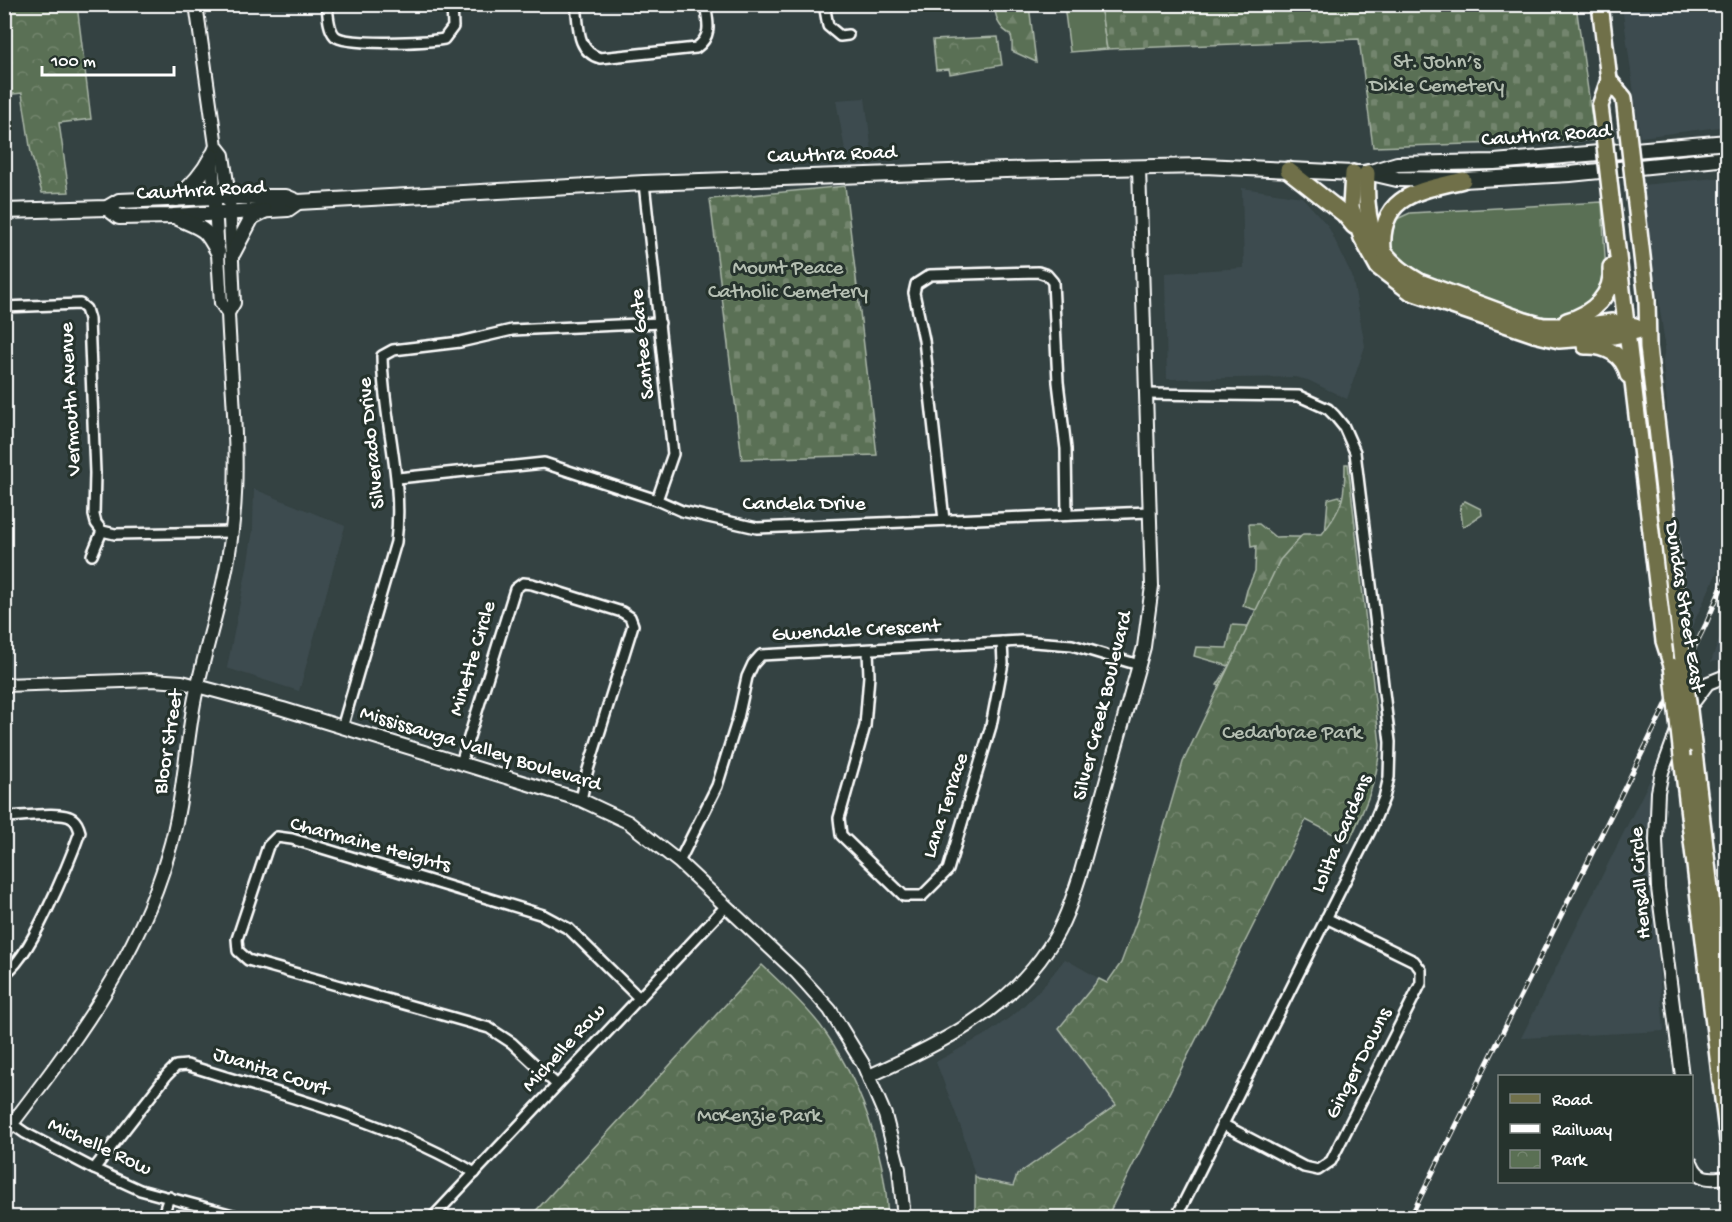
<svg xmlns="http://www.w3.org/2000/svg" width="1732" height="1222" font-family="'Gochi Hand',sans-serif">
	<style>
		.built { fill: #3e4c50 }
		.grass { fill: #5a7054; stroke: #acb8aa; stroke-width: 1.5 }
		.forest { fill: url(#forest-firs); stroke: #acb8aa; stroke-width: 1.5 }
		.cemetery { fill: url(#cemetery-stones); stroke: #acb8aa; stroke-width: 1.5 }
		.park { fill: url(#park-crowns); stroke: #acb8aa; stroke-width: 1.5 }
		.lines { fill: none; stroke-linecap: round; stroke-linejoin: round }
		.minor-casing { stroke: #fff; stroke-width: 14 }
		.tertiary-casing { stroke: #fff; stroke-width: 16 }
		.secondary-casing { stroke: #fff; stroke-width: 18 }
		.primary-casing { stroke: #fff; stroke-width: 20 }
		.minor { stroke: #26332d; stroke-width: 9 }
		.tertiary { stroke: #26332d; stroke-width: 12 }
		.secondary { stroke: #26332d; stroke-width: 14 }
		.primary { stroke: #70704a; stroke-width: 15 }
		.rail-casing { stroke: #fff; stroke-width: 5 }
		.rail { stroke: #26332d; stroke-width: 3; stroke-dasharray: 9; stroke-linecap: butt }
		.primary-bridge-casing { stroke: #fff; stroke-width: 20; stroke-linecap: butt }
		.primary-bridge { stroke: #70704a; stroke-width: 15 }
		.labels { text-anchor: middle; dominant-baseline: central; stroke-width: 6; stroke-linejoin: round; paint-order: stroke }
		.park-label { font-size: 21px; fill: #b5bfb2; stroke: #26332d }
		.street-label { font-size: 21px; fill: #fff; stroke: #26332d }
	</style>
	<defs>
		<pattern id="forest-firs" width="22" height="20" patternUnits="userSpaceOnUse" patternTransform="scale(1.5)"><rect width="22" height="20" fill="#5a7054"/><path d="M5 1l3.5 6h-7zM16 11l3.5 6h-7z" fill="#73856e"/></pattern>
		<pattern id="cemetery-stones" width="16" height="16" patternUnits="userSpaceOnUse" patternTransform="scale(1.5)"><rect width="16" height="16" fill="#5a7054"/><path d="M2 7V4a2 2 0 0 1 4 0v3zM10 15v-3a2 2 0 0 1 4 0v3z" fill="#73856e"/></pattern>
		<pattern id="park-crowns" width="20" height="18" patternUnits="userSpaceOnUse" patternTransform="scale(1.5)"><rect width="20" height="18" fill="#5a7054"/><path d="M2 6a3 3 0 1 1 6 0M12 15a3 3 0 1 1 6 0" fill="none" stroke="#73856e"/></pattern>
	</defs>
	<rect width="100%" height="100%" fill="#344242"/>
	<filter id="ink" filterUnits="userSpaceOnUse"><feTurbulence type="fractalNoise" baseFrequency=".0167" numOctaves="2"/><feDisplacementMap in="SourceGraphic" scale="12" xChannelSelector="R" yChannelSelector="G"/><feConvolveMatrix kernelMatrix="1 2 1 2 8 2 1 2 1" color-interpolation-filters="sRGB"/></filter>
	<g filter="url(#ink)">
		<!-- built -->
		<g class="built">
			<polygon points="1622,5 1727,5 1727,126 1640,137"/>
			<polygon points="865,98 872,153 846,155 836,100"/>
			<polygon points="1727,177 1727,543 1719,568 1689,633 1667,434 1667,402 1663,362 1665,344 1642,185"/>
			<polygon points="1242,188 1302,197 1328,226 1352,276 1365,346 1347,399 1308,380 1295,377 1167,379 1165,273 1244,268"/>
			<polygon points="254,489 345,526 299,691 227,668 247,568 253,530"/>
			<polygon points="1727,618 1727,660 1711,662"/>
			<polygon points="1652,776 1649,853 1664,1031 1521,1038"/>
			<polygon points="1065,959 1107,983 1191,1051 1107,1218 975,1217 975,1176 962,1130 936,1062 990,1032 1016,1013 1041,989"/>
		</g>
		<!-- grass -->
		<g class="grass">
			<polygon points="1064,5 1100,5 1107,49 1070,52"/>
			<polygon points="1602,202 1606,275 1595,301 1567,318 1539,316 1421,275 1406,268 1390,249 1390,226 1399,218 1410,213"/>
		</g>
		<!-- forest -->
		<g class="forest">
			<path d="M994 5H1029L1036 62 1012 51C1013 27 1008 38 1000 25 996 20 995 10 994 5Z"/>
			<path d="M1339 496 1346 503 1234 689 1217 685 1229 666 1194 656 1196 647 1227 648 1232 625 1248 626 1256 610 1243 606 1247 590 1255 571 1256 546 1251 547 1249 524H1259L1275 537C1292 536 1308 539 1325 535L1328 499Z"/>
		</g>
		<!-- cemetery -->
		<g class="cemetery">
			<polygon points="1100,5 1576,5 1595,140 1373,147 1359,39 1107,49"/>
			<polygon points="845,186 877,455 742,459 710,199"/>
		</g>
		<!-- park -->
		<g class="park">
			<polygon points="4,5 77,5 91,119 59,123 69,192 42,193 31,153 22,93 5,95"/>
			<polygon points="998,37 1002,65 950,74 949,69 936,70 933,40"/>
			<path d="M1345 464H1348L1380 745C1378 781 1364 809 1349 842L1306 820 1107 1217H975V1176L978 1179 1013 1186 1017 1175 1116 1105 1059 1028 1099 979 1107 983 1121 963 1137 920 1183 762 1280 560 1303 534H1322C1343 508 1345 497 1345 464Z"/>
			<polygon points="1465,501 1481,509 1482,515 1463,527 1460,505"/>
			<path d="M762 965C782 984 803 1003 820 1025 860 1079 885 1150 888 1217H530Z"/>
		</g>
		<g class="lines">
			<!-- minor casing -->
			<g class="minor-casing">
				<g id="minor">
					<path d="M327 4C328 14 328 29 335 36 345 46 428 42 444 39L453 27 452 4"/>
					<path d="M576 4C579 26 576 51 600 58L696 48C713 36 708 22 705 4"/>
					<polyline points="824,4 828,26 840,36 848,35"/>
					<polyline points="644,183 673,454 657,500"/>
					<polyline points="4,307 80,304 86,309 89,319 95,473 94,515 96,523 102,531 115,534 232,532"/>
					<polyline points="1146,394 1299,396 1328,409 1335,416 1344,427 1355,452 1390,742 1389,777 1384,798 1371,829 1176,1218"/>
					<polyline points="398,478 544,463 657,500 682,511 757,528 1149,512"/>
					<polyline points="944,520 924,340 914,293 916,284 930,275 1038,272 1047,275 1053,282 1058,382 1066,449 1067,515"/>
					<polyline points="92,555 102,531"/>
					<polyline points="868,650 869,676 865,726 839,818 841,835 904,896 922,896 948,870 991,726 1003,663 1002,642"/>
					<path d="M342 728 396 542C404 478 383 420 382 356L393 350 460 342 512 330 660 323"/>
					<polyline points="461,763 515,589 523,583 532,584 622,612 630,617 633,625 586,776 581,800"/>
					<path d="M4 817C19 817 63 810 73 819 77 822 79 828 80 832 71 858 27 966 4 973"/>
					<polyline points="679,862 717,786 738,718 747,677 753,664 761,655 1021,641 1072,645 1139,665"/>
					<polyline points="556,1084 512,1043 489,1028 248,960 238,951 237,939 268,846 277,837 292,839 543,915 569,929 639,998"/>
					<polyline points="12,1124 25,1133 94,1169 140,1190 244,1218"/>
					<polyline points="1222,1124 1304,1167 1318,1170 1331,1161 1421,983 1421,970 1414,961 1326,918"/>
					<path d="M94 1169 167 1075 176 1066 187 1065C284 1096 388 1121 475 1173"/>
					<polyline points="162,1218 169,1197"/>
					<polyline points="432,1218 725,907"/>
				</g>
			</g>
			<!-- tertiary casing -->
			<g class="tertiary-casing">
				<g id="tertiary">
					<polyline points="216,146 223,155 229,197 234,303 228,313"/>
					<polyline points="4,685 152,680 182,682 283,709 581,800 628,822 679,862 797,973 830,1010 863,1064 885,1115 899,1169 904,1218"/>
					<polyline points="1687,711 1708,683 1728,675"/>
					<polyline points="1678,728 1662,772 1658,792 1656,840 1658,888 1682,1076"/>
					<path d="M869 1076C938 1045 1007 1012 1049 947 1064 925 1072 900 1080 875L1144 647 1152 586 1139 168"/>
					<path d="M4 1134C70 1048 138 960 168 854 183 805 185 753 194 703 205 645 226 589 232 530 241 459 231 385 228 313L221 303 212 156 216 146 196 4"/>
					<path d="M1692 1164C1698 1181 1712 1179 1728 1177"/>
				</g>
			</g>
			<!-- secondary casing -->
			<g class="secondary-casing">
				<g id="secondary">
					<polyline points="1371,173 1397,179 1463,180 1570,174 1728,158"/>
					<path d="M176 199C191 187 203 174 212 156"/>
					<polyline points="107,208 119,217 173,216 288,209 298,202"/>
					<polyline points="4,211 107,208 119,201 215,197 286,197 298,202 644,183 1005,170 1204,166 1353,173 1367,173 1397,164 1494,162 1728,142"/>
					<path d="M178 218C204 230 204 226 218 252"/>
					<polyline points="233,253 252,217 264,211"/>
				</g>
			</g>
			<!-- primary casing -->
			<g class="primary-casing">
				<g id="primary">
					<polyline points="1600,4 1609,80 1600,106 1604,137"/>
					<polyline points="1609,80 1624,98 1628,133"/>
					<polyline points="1288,170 1344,214 1354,226"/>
					<polyline points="1353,173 1351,207 1362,238 1378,267 1411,292 1534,334 1559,340 1614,336 1637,331"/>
					<path d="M1367 173C1364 224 1373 256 1420 282L1525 321 1543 326H1580L1612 322 1635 326"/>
					<polyline points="1635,195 1647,300 1648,347 1681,643"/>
					<polyline points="1611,198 1664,641 1672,666"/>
					<path d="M1383 250C1379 194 1420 191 1463 180"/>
					<path d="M1567 321C1592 314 1614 295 1611 267"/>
					<path d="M1585 346C1605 345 1624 354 1628 375"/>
					<polyline points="1693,744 1728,1042"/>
					<polyline points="1682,757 1728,1141"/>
				</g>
			</g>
			<!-- minor -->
			<use href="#minor" class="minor"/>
			<!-- tertiary -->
			<use href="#tertiary" class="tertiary"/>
			<!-- secondary -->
			<use href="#secondary" class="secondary"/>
			<!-- primary -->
			<use href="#primary" class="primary"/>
			<!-- rail casing -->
			<g class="rail-casing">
				<polyline id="rail" points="1410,1218 1649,739 1706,624 1728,572"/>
			</g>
			<!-- rail -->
			<use href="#rail" class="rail"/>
			<!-- primary-bridge casing -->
			<g class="primary-bridge-casing">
				<g id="primary-bridge">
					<polyline points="1628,133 1635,195"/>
					<polyline points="1604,137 1611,198"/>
					<polyline points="1681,643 1693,744"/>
					<polyline points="1672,666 1682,757"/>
				</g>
			</g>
			<!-- primary-bridge -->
			<use href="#primary-bridge" class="primary-bridge"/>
		</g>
	</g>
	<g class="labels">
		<!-- park labels -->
		<g class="park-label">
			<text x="1437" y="63">St. John’s<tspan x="1437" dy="24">Dixie Cemetery</tspan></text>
			<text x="788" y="269">Mount Peace<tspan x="788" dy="24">Catholic Cemetery</tspan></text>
			<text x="1292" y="734">Cedarbrae Park</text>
			<text x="759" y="1117">McKenzie Park</text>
		</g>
		<!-- street labels -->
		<g class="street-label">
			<text transform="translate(1546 137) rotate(-4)">Cawthra Road</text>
			<text transform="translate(832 156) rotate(-2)">Cawthra Road</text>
			<text transform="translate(201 192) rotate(-3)">Cawthra Road</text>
			<text transform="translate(644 344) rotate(-96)">Santee Gate</text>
			<text transform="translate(72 399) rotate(-93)">Vermouth Avenue</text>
			<text transform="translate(373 443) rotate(-96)">Silverado Drive</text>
			<text x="804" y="505">Candela Drive</text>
			<text transform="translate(1683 607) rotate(81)">Dundas Street East</text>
			<text transform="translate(856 632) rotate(-3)">Gwendale Crescent</text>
			<text transform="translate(474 659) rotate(-73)">Minette Circle</text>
			<text transform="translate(1104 706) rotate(-76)">Silver Creek Boulevard</text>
			<text transform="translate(170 742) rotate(-81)">Bloor Street</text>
			<text transform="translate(480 750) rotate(17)">Mississauga Valley Boulevard</text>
			<text transform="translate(947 806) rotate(-72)">Lana Terrace</text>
			<text transform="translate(1343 834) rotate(-67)">Lolita Gardens</text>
			<text transform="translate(370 846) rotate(15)">Charmaine Heights</text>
			<text transform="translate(1642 883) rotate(-94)">Hensall Circle</text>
			<text transform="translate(565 1049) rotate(-47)">Michelle Row</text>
			<text transform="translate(1360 1064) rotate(-63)">Ginger Downs</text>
			<text transform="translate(271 1073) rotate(18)">Juanita Court</text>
			<text transform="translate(99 1148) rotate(25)">Michelle Row</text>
		</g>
	</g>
	<!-- margin -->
	<rect width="1732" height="1222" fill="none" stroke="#26332d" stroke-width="24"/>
	<rect x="12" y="12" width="1708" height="1198" fill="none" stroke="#fff" stroke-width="2" filter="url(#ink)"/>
	<!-- legend -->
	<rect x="1498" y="1075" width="195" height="108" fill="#26332d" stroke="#7d8581" stroke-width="1.5"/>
	<rect x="1510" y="1094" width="30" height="9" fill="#70704a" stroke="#7d8581" stroke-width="1.5"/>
	<text x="1552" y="1105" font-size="18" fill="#ffffff">Road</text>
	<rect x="1510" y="1124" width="30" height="9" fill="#ffffff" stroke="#7d8581" stroke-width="1.5"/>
	<text x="1552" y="1135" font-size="18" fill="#ffffff">Railway</text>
	<rect x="1510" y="1150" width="30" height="18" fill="url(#park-crowns)" stroke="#7d8581" stroke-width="1.5"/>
	<text x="1552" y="1165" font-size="18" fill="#ffffff">Park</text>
	<!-- scale -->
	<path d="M42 66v9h132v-9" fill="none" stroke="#ffffff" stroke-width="3"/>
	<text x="51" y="66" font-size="18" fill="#ffffff" stroke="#26332d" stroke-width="4.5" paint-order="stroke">100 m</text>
</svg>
